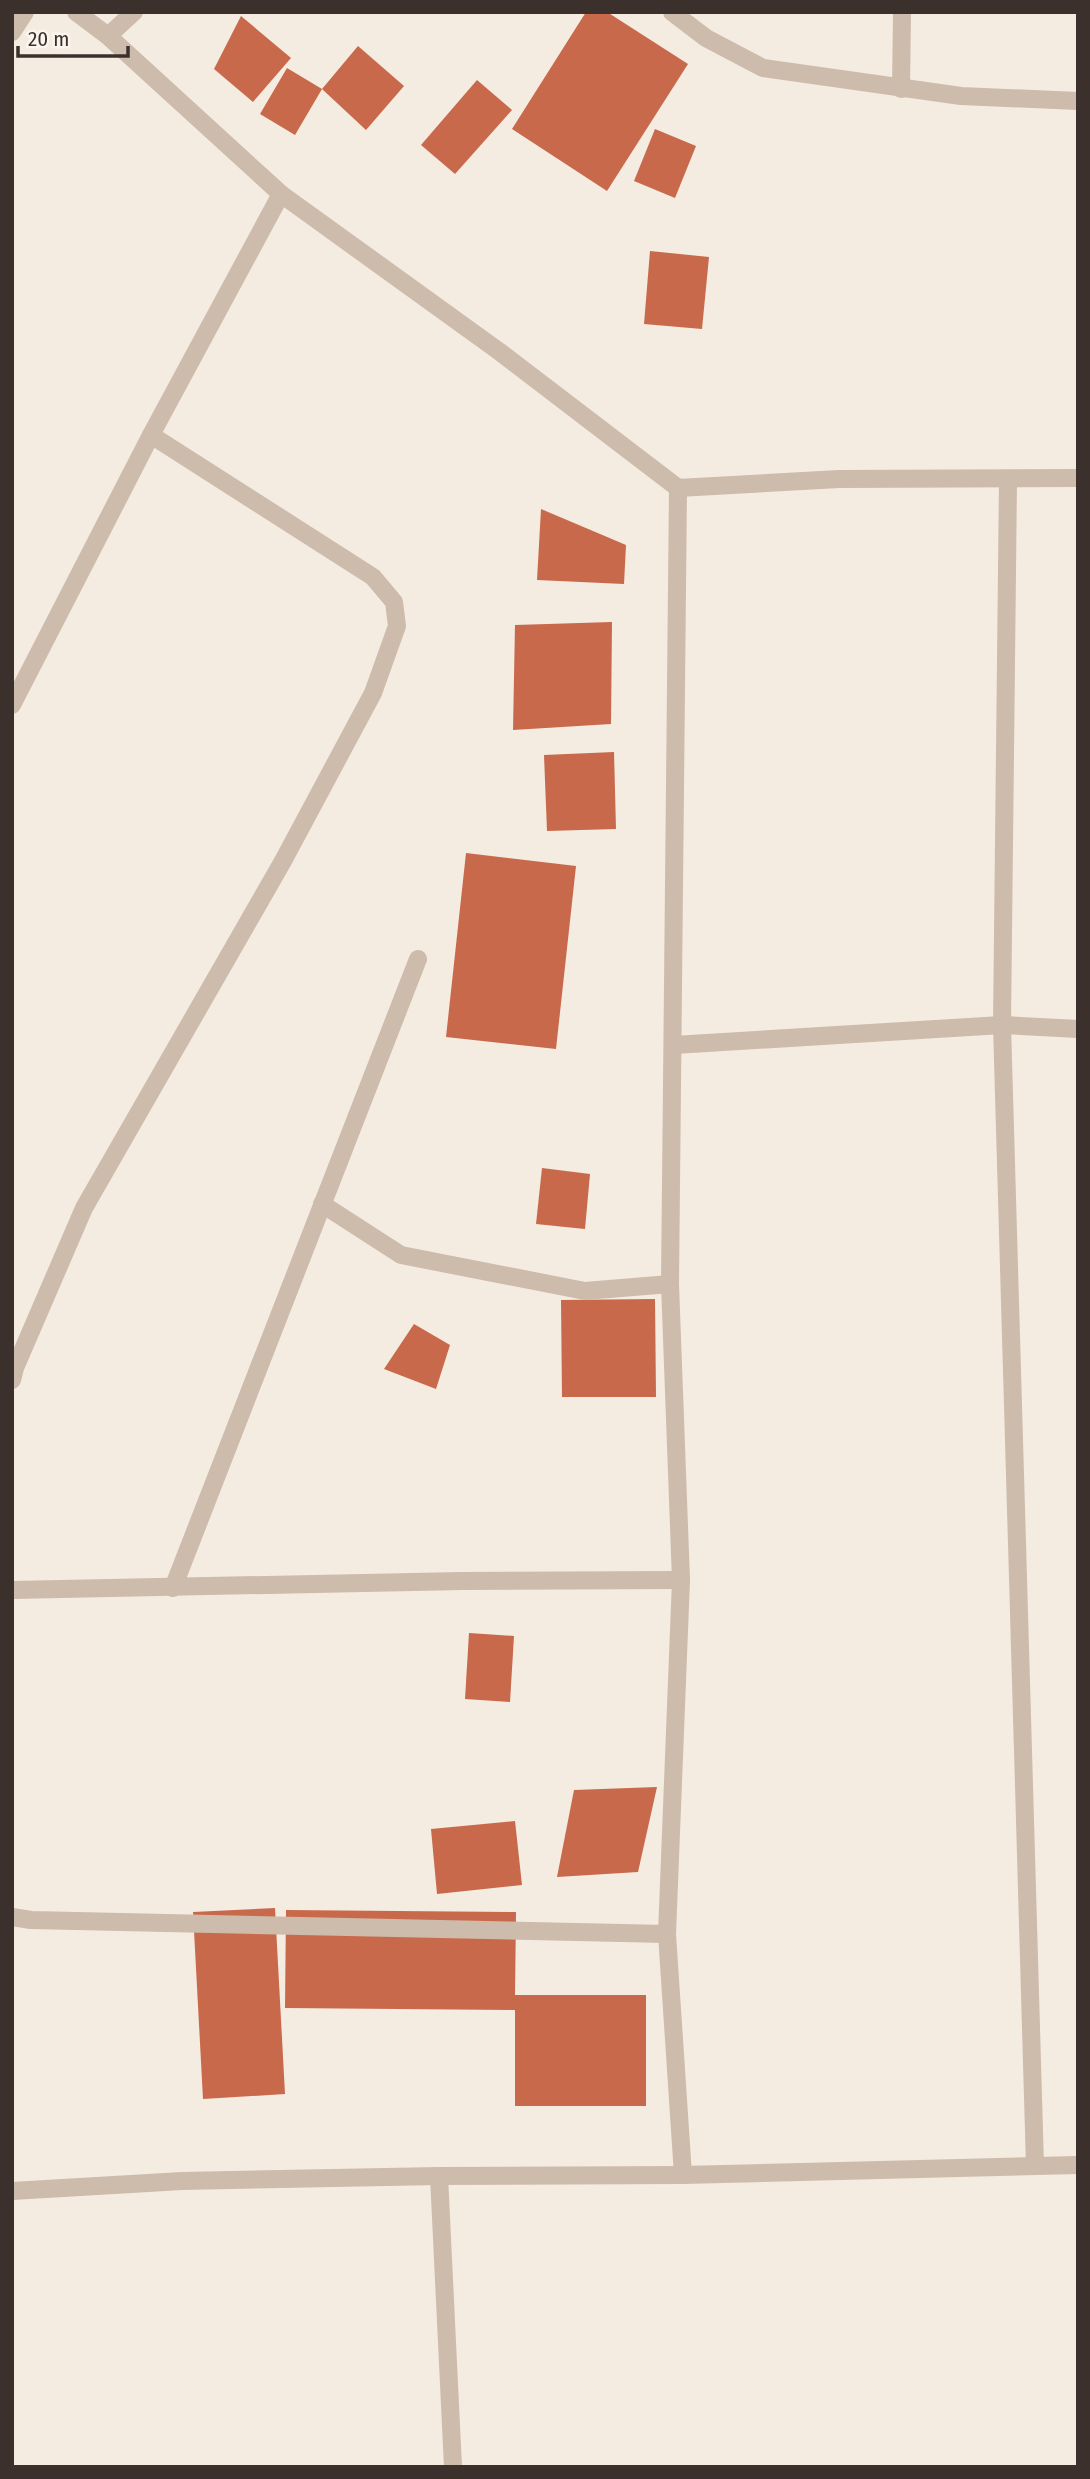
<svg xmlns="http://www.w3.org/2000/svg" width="1090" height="2479" font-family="'Fira Sans Condensed',sans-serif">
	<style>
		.building { fill: #c8694b }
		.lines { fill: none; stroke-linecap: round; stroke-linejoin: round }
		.lane { stroke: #cdbbac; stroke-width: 18 }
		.street { stroke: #cdbbac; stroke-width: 18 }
	</style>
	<rect width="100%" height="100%" fill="#f4ebe1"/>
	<!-- building -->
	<g class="building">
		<polygon points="586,12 607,12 688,64 607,191 512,129"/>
		<polygon points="241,16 291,58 253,102 214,69"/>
		<polygon points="358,46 404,86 366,130 322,89 295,135 260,114 287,68 322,89"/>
		<polygon points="477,80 512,110 455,174 421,145"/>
		<polygon points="655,129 696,146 675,198 634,181"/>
		<polygon points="650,251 709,257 702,329 644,324"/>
		<polygon points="541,509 626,545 624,584 537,580"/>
		<polygon points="612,622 611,724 513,730 515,625"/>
		<polygon points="614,752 616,829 547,831 544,755"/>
		<polygon points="466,853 576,866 556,1049 446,1037"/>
		<polygon points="542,1168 590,1174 585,1229 536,1224"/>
		<polygon points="655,1299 656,1397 562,1397 561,1300"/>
		<polygon points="414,1324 450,1345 436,1389 384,1369"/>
		<polygon points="469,1633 514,1636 510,1702 465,1699"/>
		<polygon points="657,1787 638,1872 557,1877 574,1790"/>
		<polygon points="515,1821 522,1885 437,1894 431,1829"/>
		<polygon points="275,1908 285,2094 203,2099 193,1912"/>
		<polygon points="286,1910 516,1912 515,1995 646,1995 646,2106 515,2106 515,2010 285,2008"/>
	</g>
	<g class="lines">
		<!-- lane -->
		<polyline class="lane" points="901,89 902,12"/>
		<!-- street -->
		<g class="street">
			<polyline points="76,12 108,36 281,194 500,352 678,488 839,479 1078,478"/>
			<polyline points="672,12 706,38 763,68 961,96 1078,101"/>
			<polyline points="12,32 25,12"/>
			<polyline points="108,36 134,12"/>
			<polyline points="1008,479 1002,1025 1035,2166"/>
			<polyline points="678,488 670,1284 681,1580 667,1934 683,2175"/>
			<polyline points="12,705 151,435 281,194"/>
			<polyline points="674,1045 1002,1025 1078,1029"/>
			<polyline points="322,1204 401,1255 585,1291 670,1284"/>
			<polyline points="12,1380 15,1368 84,1208 283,861 373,693 397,626 394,602 373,577 151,435"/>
			<polyline points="173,1588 418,959"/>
			<polyline points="12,1590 462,1581 681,1580"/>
			<polyline points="12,1917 31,1920 667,1934"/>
			<polyline points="439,2176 453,2467"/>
			<polyline points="12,2191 182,2181 439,2176 683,2175 1078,2165"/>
		</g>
	</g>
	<!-- border -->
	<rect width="1090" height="2479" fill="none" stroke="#3b302b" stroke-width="28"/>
	<!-- scale -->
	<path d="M18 46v10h110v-10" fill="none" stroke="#3b302b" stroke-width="3.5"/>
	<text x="28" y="46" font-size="21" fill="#3b302b" stroke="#fbf5ee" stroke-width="5" paint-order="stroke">20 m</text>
</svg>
